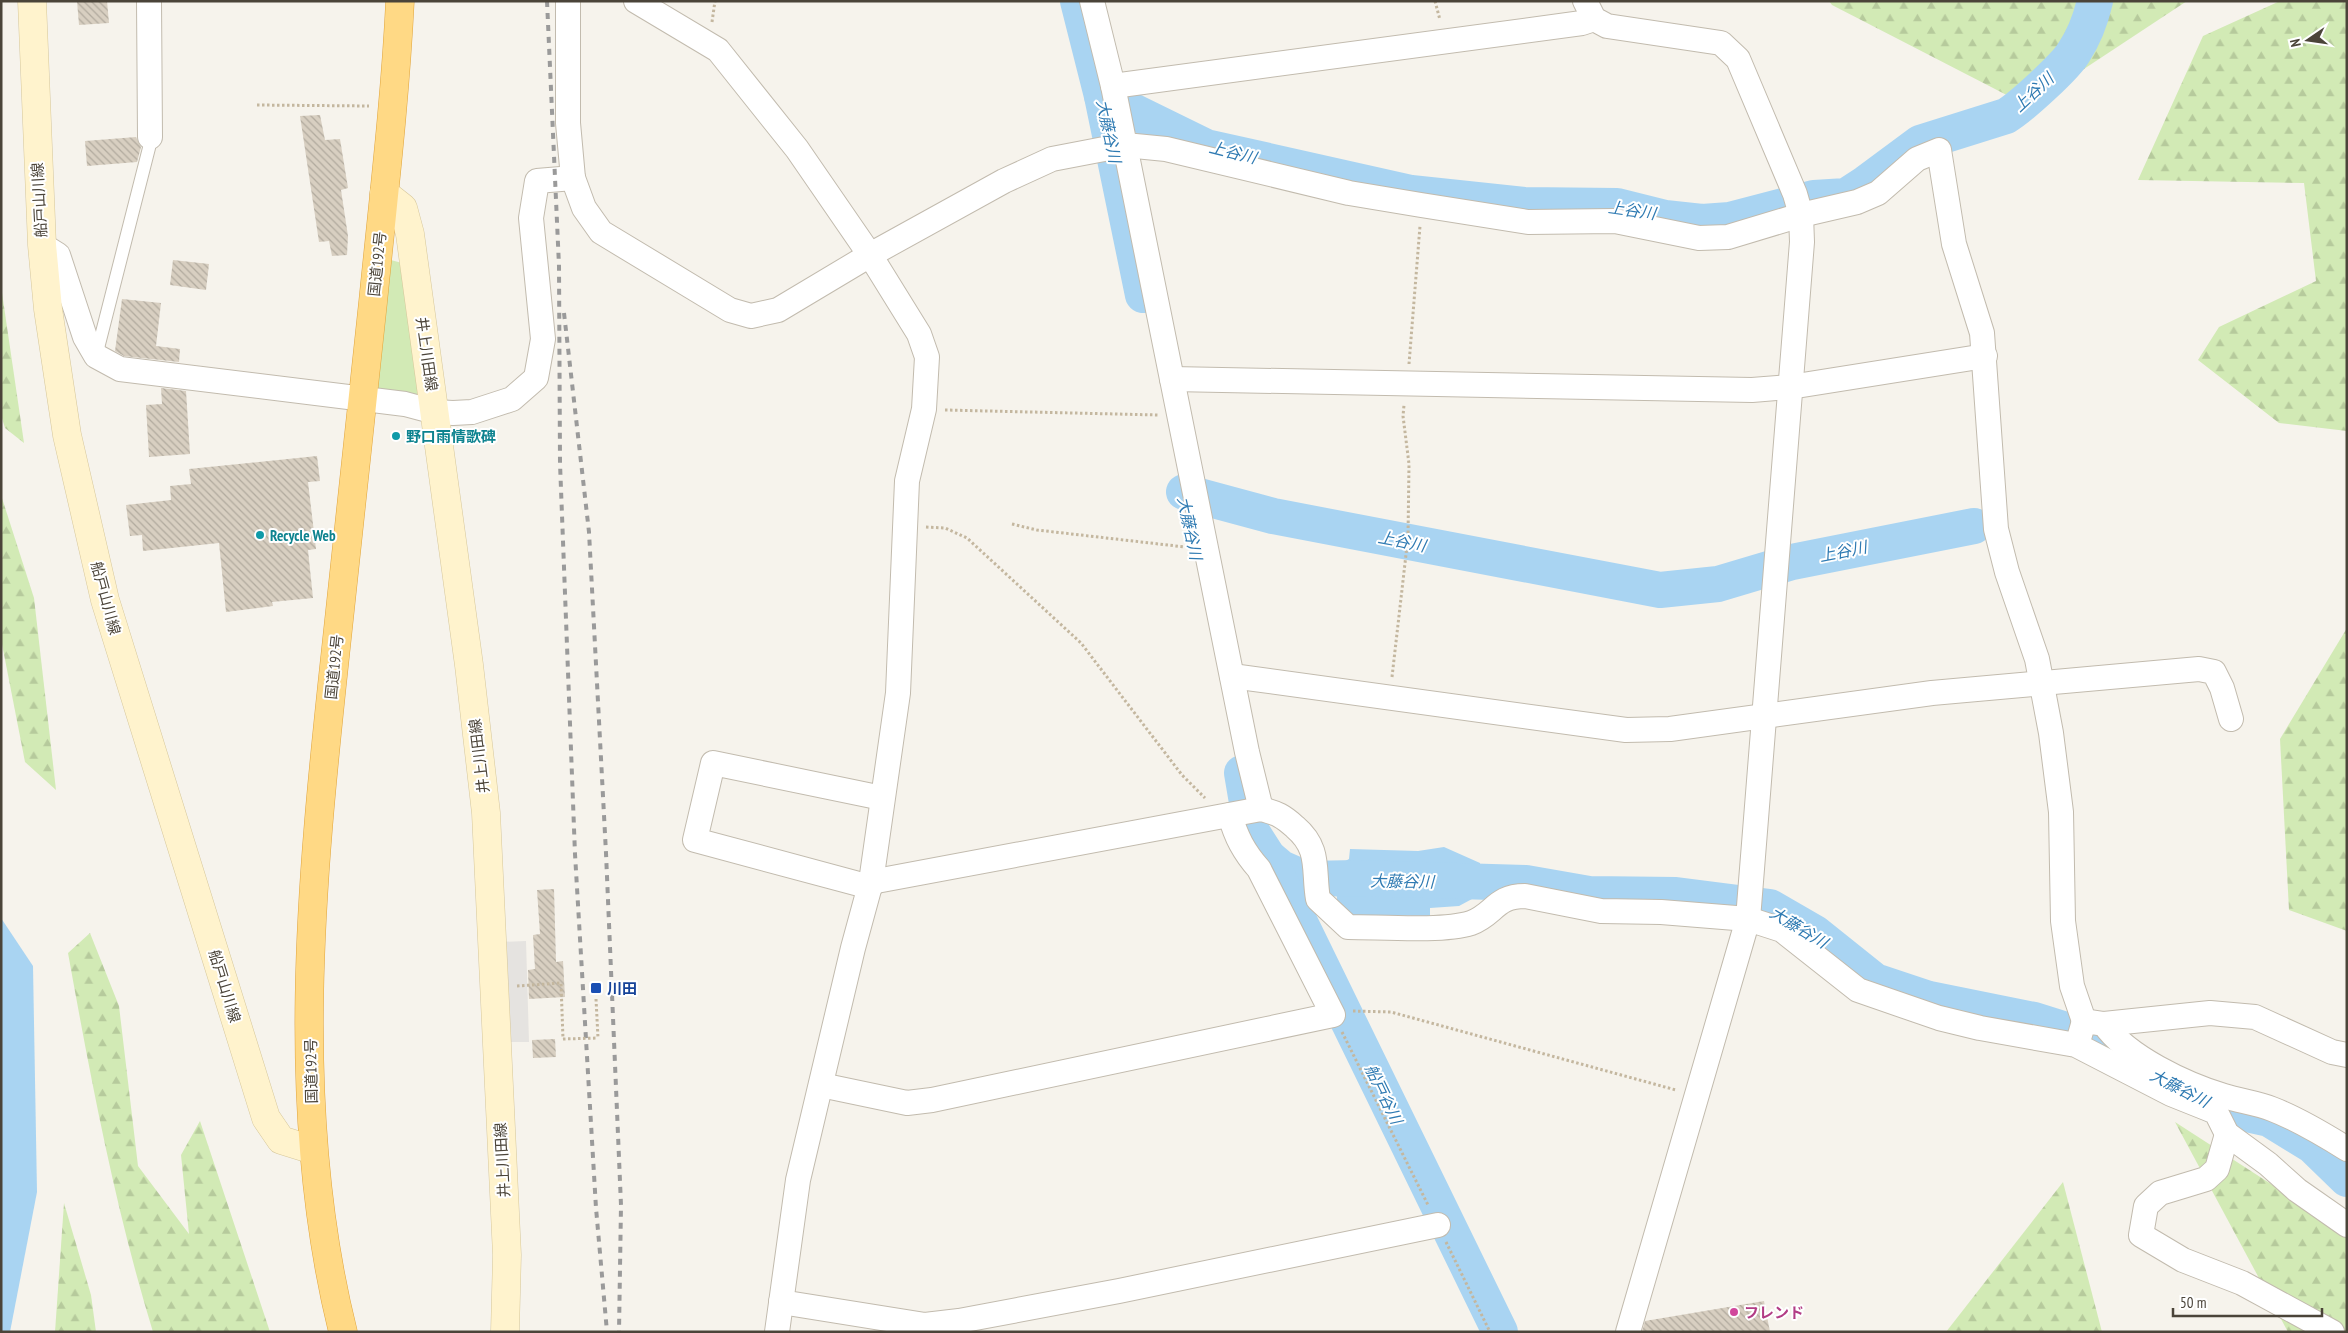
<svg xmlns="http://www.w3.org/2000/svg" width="2348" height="1333" font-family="'PT Sans Narrow','Noto Sans JP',sans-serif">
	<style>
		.green { fill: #d2eab5 }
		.forest { fill: url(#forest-firs) }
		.parking { fill: #e5e3e0 }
		.water { fill: #a9d4f2 }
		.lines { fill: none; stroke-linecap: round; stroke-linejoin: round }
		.river { stroke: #a9d4f2; stroke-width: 36 }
		.building { fill: url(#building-back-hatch) }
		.service-casing { stroke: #c2bbae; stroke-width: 14 }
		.minor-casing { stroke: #c2bbae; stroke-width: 26 }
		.secondary-casing { stroke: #d6c79b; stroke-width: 29 }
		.trunk-casing { stroke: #e0a43c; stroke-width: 29 }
		.path { stroke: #c4b79f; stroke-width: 3; stroke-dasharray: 2.5 2.5; stroke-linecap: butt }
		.service { stroke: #fff; stroke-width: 12 }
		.minor { stroke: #fff; stroke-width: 24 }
		.secondary { stroke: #fff3cd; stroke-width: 28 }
		.trunk { stroke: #ffd985; stroke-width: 28 }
		.rail { stroke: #9a9a9a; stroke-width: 4; stroke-dasharray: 6 6; stroke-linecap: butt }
		.path-bridge { stroke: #c4b79f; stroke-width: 3; stroke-dasharray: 2.5 2.5; stroke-linecap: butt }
		.culture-dot { fill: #0f9aa8; stroke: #fff; stroke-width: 2 }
		.transit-dot { fill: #1a4fb4; stroke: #fff; stroke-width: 2 }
		.hotel-dot { fill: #d1479c; stroke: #fff; stroke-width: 2 }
		.labels { text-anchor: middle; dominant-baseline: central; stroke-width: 4; stroke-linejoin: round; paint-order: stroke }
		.street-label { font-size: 15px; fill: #4b4439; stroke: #fff }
		.culture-label { font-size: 15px; font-weight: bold; fill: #0d838f; stroke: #fff; text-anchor: start }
		.transit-label { font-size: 15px; font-weight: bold; fill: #164399; stroke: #fff; text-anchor: start }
		.hotel-label { font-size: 15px; font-weight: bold; fill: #b23c85; stroke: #fff; text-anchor: start }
		.water-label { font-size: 16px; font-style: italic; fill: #2e7ab2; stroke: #fff }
	</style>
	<defs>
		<pattern id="forest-firs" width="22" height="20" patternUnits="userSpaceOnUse" patternTransform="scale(1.25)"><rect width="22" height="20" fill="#d2eab5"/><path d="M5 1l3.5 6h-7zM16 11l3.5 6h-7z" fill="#b6ca9c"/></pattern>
		<pattern id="building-back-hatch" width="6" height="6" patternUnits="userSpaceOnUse" patternTransform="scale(1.25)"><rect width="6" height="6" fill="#d8cfc1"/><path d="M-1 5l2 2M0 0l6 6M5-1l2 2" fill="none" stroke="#b1aa9e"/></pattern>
	</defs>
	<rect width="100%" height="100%" fill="#f6f3ec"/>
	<!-- green -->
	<polygon class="green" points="387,259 402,263 422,403 376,396"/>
	<!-- forest -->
	<g class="forest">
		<polygon points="1829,1 2187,1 2028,106 1832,5"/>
		<polygon points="2280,1 2347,1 2347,431 2279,423 2198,360 2219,327 2316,281 2304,183 2138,180 2203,36"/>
		<polygon points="1,286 24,443 5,428 1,415"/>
		<polygon points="1,495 34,598 56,790 25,762 1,639"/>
		<polygon points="2347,628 2347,931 2289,910 2280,739"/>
		<path d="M90 933 119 1006 138 1166 189 1234 181 1155 200 1121 270 1332H153C115 1208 91 1080 68 953Z"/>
		<polygon points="2175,1122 2347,1233 2347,1332 2288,1332"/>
		<polygon points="2063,1182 2102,1332 1946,1332"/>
		<polygon points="64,1203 91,1295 96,1332 55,1332"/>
	</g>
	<!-- parking -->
	<polygon class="parking" points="526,941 529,1042 502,1042 498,942"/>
	<!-- water -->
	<g class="water">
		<polygon points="1444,847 1480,863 1482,898 1472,899 1459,906 1430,908 1430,916 1353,915 1337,900 1335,867 1349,859 1350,849 1418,851"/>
		<polygon points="1,918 33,966 37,1192 10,1332 1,1332"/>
	</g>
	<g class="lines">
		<!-- river -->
		<g class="river">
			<polyline points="1078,1 1102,96 1143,295"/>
			<path d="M1102 96 1206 147 1411 193 1524 205 1617 206 1665 218 1702 222 1730 220 1814 198 1846 196 1866 183 1920 143 2006 116C2021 107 2066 66 2074 52 2084 37 2091 18 2095 1"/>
			<polyline points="1184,492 1273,516 1660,590 1718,584 1792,562 1974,526"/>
			<polyline points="1242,773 1252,832 1268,857 1281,868 1306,879 1357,878 1526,883 1589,894 1676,895 1770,907 1815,933 1875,981 1929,999 2034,1020 2101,1041 2159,1079 2219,1108 2269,1119 2313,1146 2347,1179"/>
			<polyline points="1268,857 1500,1332"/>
		</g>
	</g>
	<!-- building -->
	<g class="building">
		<polygon points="77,1 107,1 109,23 79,25"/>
		<polygon points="320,115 325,140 340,139 348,188 341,190 348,236 347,255 332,256 329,241 319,242 300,116"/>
		<polygon points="136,137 141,147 137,162 87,166 85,141"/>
		<polygon points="173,260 209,264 206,290 170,285"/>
		<polygon points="122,299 161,303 156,346 180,349 179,362 124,356 115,351"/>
		<polygon points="161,388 186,391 190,454 149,457 146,405 162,404"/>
		<polygon points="317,456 320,481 308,482 316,549 308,550 313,598 272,602 273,606 226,612 219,543 143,551 142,535 130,536 126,505 171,500 170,486 191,484 189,469"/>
		<polygon points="554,889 556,962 563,961 565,997 529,999 528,970 535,969 533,935 540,934 537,890"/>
		<polygon points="555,1039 556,1057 533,1058 532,1040"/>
		<polygon points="1764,1301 1770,1332 1642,1332 1645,1321"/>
	</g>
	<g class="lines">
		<!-- service casing -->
		<g class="service-casing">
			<polyline id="service" points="96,356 149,148 150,137"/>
		</g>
		<!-- minor casing -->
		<g class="minor-casing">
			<g id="minor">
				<polyline points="149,1 150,137"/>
				<polyline points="568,1 568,123 573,178 584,208 601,232 730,310 751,316 778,310 870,255 1004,181 1052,159 1125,145 1166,149 1349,193 1421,205 1528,222 1615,221 1699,238 1728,237 1801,215 1857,202 1878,193 1917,159 1939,150 1954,244 1982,333 1996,529 2007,572 2037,659 2051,733 2061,812 2063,921 2072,986 2084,1021"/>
				<polyline points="636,1 718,50 797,149 870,255 919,334 927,357 924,409 907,481 898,693 871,882 853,948 798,1180 777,1332"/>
				<polyline points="1092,1 1113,86 1247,752 1261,809"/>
				<polyline points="1585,1 1594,19 1607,26 1721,43 1738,59 1795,194 1801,215 1802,242 1748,919 1628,1332"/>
				<polyline points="1113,86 1582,23 1594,19"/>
				<polyline points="42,245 58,255 85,337 96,356 120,369 405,404 435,412 453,413 472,412 512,399 536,378 543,339 531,218 537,181 573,178"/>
				<polyline points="1172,379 1752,390 1790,387 1985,356"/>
				<polyline points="1232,676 1626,730 1670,729 1932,693 2199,669 2214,672 2222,688 2231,719"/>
				<path d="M871 882 1261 809C1277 813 1283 816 1295 827 1321 849 1313 870 1318 899L1348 927C1380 927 1442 932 1471 923 1495 914 1495 896 1525 896L1601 911 1661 912 1748 919 1782 930 1858 990 1939 1018 1980 1028 2076 1045 2171 1094 2216 1112 2227 1134 2268 1164 2297 1190 2347 1225"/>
				<polyline points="870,887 695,840 713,763 882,798"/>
				<path d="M2104 1024C2127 1057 2185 1084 2224 1096 2240 1101 2257 1103 2272 1109 2298 1119 2323 1134 2347 1149"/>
				<polyline points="2080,1035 2084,1021 2104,1024 2210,1013 2255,1017 2332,1052 2347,1055"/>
				<path d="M821 1085 907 1103 932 1100 1333 1015 1259 869C1244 852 1236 837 1230 815"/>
				<polyline points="2227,1134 2217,1169 2206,1179 2160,1193 2146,1206 2141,1235 2183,1260 2242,1283 2332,1332"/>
				<polyline points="781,1302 925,1325 959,1321 1119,1291 1438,1225"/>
			</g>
		</g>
		<!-- secondary casing -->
		<g class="secondary-casing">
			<g id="secondary">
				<polyline points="32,1 42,245 48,309 67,435 105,600 266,1118 281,1140 313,1150"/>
				<polyline points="384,193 403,208 410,234 469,665 486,813 507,1255 505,1332"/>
			</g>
		</g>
		<!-- trunk casing -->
		<g class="trunk-casing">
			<path id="trunk" d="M343 1332C288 1112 311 880 335 657 347 539 360 421 373 302 383 202 395 102 400 1"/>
		</g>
		<!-- path -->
		<g class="path">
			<polyline points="1435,1 1440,20"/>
			<polyline points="712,22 715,1"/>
			<polyline points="257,105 369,106"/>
			<polyline points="1409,364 1420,226"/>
			<polyline points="945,410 1158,415"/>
			<polyline points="1012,524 1037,530 1185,547"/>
			<polyline points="926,527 945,528 967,538 1081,643 1182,775 1205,798"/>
			<polyline points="1392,677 1408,537 1409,464 1403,416 1404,405"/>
			<polyline points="517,986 561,983 563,1039"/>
			<polyline points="596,999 598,1038"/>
			<polyline points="1353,1011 1391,1012 1676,1090"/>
			<polyline points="1342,1032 1428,1205"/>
			<polyline points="1446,1242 1490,1332"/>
		</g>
		<!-- service -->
		<use href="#service" class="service"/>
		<!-- minor -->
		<use href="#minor" class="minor"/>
		<!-- secondary -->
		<use href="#secondary" class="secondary"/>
		<!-- trunk -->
		<use href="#trunk" class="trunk"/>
		<!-- rail -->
		<g class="rail">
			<polyline points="547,1 559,266 560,463 575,854 596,1208 607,1332"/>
			<polyline points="564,313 589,532 606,853 621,1205 619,1332"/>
		</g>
		<!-- path-bridge -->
		<polyline class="path-bridge" points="563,1039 598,1038"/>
	</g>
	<!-- markers -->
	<g class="culture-dot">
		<circle cx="396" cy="436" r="5"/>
		<circle cx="260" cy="535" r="5"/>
	</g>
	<rect class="transit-dot" x="590" y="982" width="12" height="12" rx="2.5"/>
	<circle class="hotel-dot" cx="1734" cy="1312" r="5"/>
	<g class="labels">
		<!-- street labels -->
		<g class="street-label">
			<text transform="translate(39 200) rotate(-93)">船戸山川線</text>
			<text transform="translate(377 264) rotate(-84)">国道192号</text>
			<text transform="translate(427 354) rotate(82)">井上川田線</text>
			<text transform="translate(106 598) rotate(75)">船戸山川線</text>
			<text transform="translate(334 667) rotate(-84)">国道192号</text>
			<text transform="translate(479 756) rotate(-97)">井上川田線</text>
			<text transform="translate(225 986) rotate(73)">船戸山川線</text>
			<text transform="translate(311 1071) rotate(-91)">国道192号</text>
			<text transform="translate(502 1160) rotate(-93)">井上川田線</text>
		</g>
		<!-- culture labels -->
		<g class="culture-label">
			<text x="406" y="436">野口雨情歌碑</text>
			<text x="270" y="535">Recycle Web</text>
		</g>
		<!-- transit labels -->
		<g class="transit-label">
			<text x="607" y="988">川田</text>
		</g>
		<!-- hotel labels -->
		<g class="hotel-label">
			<text x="1744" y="1312">フレンド</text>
		</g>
		<!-- water labels -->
		<g class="water-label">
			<text transform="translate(2033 92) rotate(-43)">上谷川</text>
			<text transform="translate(1109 131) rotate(78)">大藤谷川</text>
			<text transform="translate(1233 152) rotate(14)">上谷川</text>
			<text transform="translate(1632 210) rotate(8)">上谷川</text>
			<text transform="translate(1190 528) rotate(78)">大藤谷川</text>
			<text transform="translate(1402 541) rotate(11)">上谷川</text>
			<text transform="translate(1843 551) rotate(-11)">上谷川</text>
			<text transform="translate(1402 881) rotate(1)">大藤谷川</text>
			<text transform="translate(1799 927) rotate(31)">大藤谷川</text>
			<text transform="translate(2180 1088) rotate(27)">大藤谷川</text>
			<text transform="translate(1384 1094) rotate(64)">船戸谷川</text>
		</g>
	</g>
	<!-- border -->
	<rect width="2348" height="1333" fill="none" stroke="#4b4439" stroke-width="5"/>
	<!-- north arrow -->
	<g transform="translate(2308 40) rotate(257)" stroke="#ffffff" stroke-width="4" paint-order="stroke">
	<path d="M0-4L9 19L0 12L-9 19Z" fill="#4b4439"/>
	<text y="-8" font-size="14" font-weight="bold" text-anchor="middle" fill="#4b4439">N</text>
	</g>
	<!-- scale -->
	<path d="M2173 1308v8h149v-8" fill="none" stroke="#4b4439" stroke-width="2.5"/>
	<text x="2180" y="1308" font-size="15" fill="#4b4439" stroke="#ffffff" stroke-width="4" paint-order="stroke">50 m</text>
</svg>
